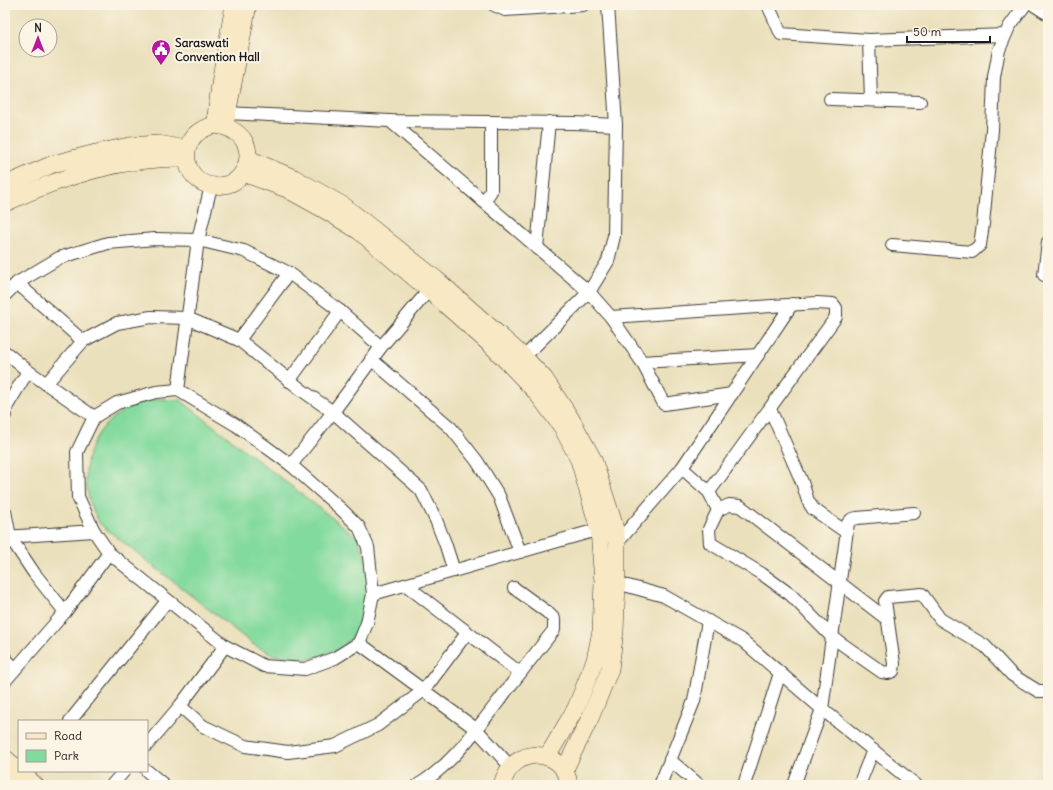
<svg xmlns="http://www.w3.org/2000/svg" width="1053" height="790" font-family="Delius,sans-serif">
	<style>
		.green { fill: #83da9e; stroke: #507b5d }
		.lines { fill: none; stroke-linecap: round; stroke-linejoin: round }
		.street-casing { stroke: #3b3934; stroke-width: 14 }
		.secondary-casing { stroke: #3b3934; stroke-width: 18 }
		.street { stroke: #fff; stroke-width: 12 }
		.secondary { stroke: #f8e8c3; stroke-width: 17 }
		.labels { text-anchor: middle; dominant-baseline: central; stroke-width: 4; stroke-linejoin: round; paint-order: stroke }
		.poi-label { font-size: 12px; font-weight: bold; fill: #1c1c1c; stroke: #fcf5e5; text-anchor: start }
	</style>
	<rect width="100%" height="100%" fill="#fcf5e5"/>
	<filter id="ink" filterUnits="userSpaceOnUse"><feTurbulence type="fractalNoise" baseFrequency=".025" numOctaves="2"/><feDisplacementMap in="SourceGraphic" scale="8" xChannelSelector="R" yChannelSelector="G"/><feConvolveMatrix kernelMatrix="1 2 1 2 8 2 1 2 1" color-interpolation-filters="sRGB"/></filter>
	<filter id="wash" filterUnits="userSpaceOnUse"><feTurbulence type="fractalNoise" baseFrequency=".012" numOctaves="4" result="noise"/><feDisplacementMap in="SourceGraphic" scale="16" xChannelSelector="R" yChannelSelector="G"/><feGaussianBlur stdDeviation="0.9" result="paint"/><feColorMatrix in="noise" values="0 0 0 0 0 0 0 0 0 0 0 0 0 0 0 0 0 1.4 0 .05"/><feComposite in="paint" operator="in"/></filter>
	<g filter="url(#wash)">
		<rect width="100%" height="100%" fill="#eae0bc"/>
		<!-- green -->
		<path class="green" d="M158 399 180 400 357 537 374 576 360 628 345 644 336 650 316 658 295 659 274 655 254 645 100 524C67 469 94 408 158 399Z"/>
	</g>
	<g filter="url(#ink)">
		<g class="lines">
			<!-- street casing -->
			<g class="street-casing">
				<g id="street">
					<polyline points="494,5 505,10 583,5"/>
					<polyline points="768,5 781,34 869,40 1005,35"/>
					<polyline points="1034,5 1048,14"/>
					<polyline points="869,40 871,100"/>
					<polyline points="830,99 920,102"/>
					<polyline points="227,113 390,121 574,123 616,125"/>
					<polyline points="390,121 589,292 611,317 642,362 664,404 732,394"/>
					<polyline points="484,202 491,191 491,122"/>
					<polyline points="892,245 972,252 980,245 983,224 992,130 994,77 999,50 1009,27 1025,5"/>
					<polyline points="537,248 549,122"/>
					<polyline points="1044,275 1048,242"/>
					<polyline points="17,283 83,341"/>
					<polyline points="5,295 17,283 59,258 108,243 155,239 198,240 244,251 289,273 340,311 381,347"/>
					<polyline points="611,317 817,303 833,304 836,308 836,317 709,492"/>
					<polyline points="239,340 289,273"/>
					<polyline points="5,352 28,371 94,417"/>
					<polyline points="524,357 589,292 608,261 614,236 616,125 608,5"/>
					<polyline points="371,359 451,428 477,461 499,496 520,552"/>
					<polyline points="642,362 758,355"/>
					<polyline points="289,381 340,311"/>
					<polyline points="46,384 83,341 117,323 151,317 187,318 239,340 303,391 333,412 421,490 436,520 445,543 454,571"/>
					<polygon points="178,390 236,425 291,465 342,510 359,527 368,547 373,594 367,623 359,643 335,658 305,669 264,666 225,646 109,553 94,531 78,497 77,452 94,417 117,403 156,392"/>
					<polyline points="178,390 198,240 211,186"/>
					<polyline points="770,409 802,482 808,501 813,509 846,532"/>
					<polyline points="5,415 7,406 28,371"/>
					<polyline points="291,465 333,412 381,347 434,284"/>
					<polyline points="682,468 709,492 718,510 709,529 710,543 762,574 791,595 832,637 882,672 888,673 893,671 894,664 885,601 888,597 922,594 940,619 985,646 1012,675 1038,691 1048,691"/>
					<polyline points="718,510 729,505 740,506 888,620"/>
					<polyline points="5,511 10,537 34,573 65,612"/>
					<polyline points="5,537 94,531"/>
					<polyline points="617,543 682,468 792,304"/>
					<polyline points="610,582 617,583 664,596 743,641 822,709 916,785"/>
					<polyline points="406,585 520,673"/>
					<polyline points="373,594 607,527"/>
					<polyline points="359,643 476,729 510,766"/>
					<polyline points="5,658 15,669"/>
					<polyline points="5,681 65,612 109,553"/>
					<polyline points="180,706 203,726 245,746 288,752 335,746 378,725 424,690 467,633"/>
					<polyline points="70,721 167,601"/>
					<polyline points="147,745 180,706 225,646"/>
					<polyline points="670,760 699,785"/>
					<polyline points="147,771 164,785"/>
					<polyline points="112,785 124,771"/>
					<path d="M418 785C449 767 473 734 494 707 514 681 534 655 554 630V619L547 612 514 588"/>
					<polyline points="660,785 694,701 708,621"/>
					<polyline points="744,785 780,673"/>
					<polyline points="794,785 822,709 848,523 852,519 857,518 914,513"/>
					<polyline points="859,785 873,750"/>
				</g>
			</g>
			<!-- secondary casing -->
			<g class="secondary-casing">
				<g id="secondary">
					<polyline points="216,116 221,77 234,5"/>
					<path d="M215 125C240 127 257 148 243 172 239 179 232 184 224 185 185 194 168 135 215 125Z"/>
					<polyline points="225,125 248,5"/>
					<polyline points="249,159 294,178 344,206 437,280 524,357 544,378 571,419 593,459 614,524 617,543 617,583 615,631 610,669 591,716 564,771"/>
					<polyline points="243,173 287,189 325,210 359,231 430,291 493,347 536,392 562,427 579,460 599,530 603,582 601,631 595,660 576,708 547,757"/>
					<polyline points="5,185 53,164 96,153 129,146 158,144 187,149"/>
					<path d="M5 203C62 176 122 157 186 158"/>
					<polyline points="5,758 35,785"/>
					<polyline points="5,775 16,785"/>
					<path d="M502 785C512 743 566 748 569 785"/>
				</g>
			</g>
			<!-- street -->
			<use href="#street" class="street"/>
			<!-- secondary -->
			<use href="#secondary" class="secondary"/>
		</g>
	</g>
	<!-- icons -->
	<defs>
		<g id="civic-pin" transform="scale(1)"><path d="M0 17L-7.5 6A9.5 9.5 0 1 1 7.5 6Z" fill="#b5179e" stroke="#fcf5e5"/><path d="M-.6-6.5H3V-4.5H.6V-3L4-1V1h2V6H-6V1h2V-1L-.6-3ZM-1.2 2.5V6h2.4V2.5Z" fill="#fff"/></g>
	</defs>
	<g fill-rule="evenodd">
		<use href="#civic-pin" x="161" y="49"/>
	</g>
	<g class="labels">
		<!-- poi labels -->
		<g class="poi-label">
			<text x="175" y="42">Saraswati<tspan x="175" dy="14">Convention Hall</tspan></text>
		</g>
	</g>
	<!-- margin -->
	<rect width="1053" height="790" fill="none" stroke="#fcf5e5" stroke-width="20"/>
	<!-- legend -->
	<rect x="18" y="720" width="130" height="52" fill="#fcf5e5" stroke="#a29e95"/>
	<rect x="26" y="733" width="20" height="6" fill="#f8e8c3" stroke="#a29e95"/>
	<text x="54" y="740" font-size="12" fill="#1c1c1c">Road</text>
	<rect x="26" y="750" width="20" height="12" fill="#83da9e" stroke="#a29e95"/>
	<text x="54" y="760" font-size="12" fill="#1c1c1c">Park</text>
	<!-- north arrow -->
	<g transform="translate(38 38)"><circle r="19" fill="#fcf5e5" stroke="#a29e95"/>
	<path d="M0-3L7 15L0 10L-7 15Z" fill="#b5179e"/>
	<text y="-6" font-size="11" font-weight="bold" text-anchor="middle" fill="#1c1c1c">N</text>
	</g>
	<!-- scale -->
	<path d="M907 36v6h83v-6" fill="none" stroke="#1c1c1c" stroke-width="2"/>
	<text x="913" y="36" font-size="12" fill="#1c1c1c" stroke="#fcf5e5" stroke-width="3" paint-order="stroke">50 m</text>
</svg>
